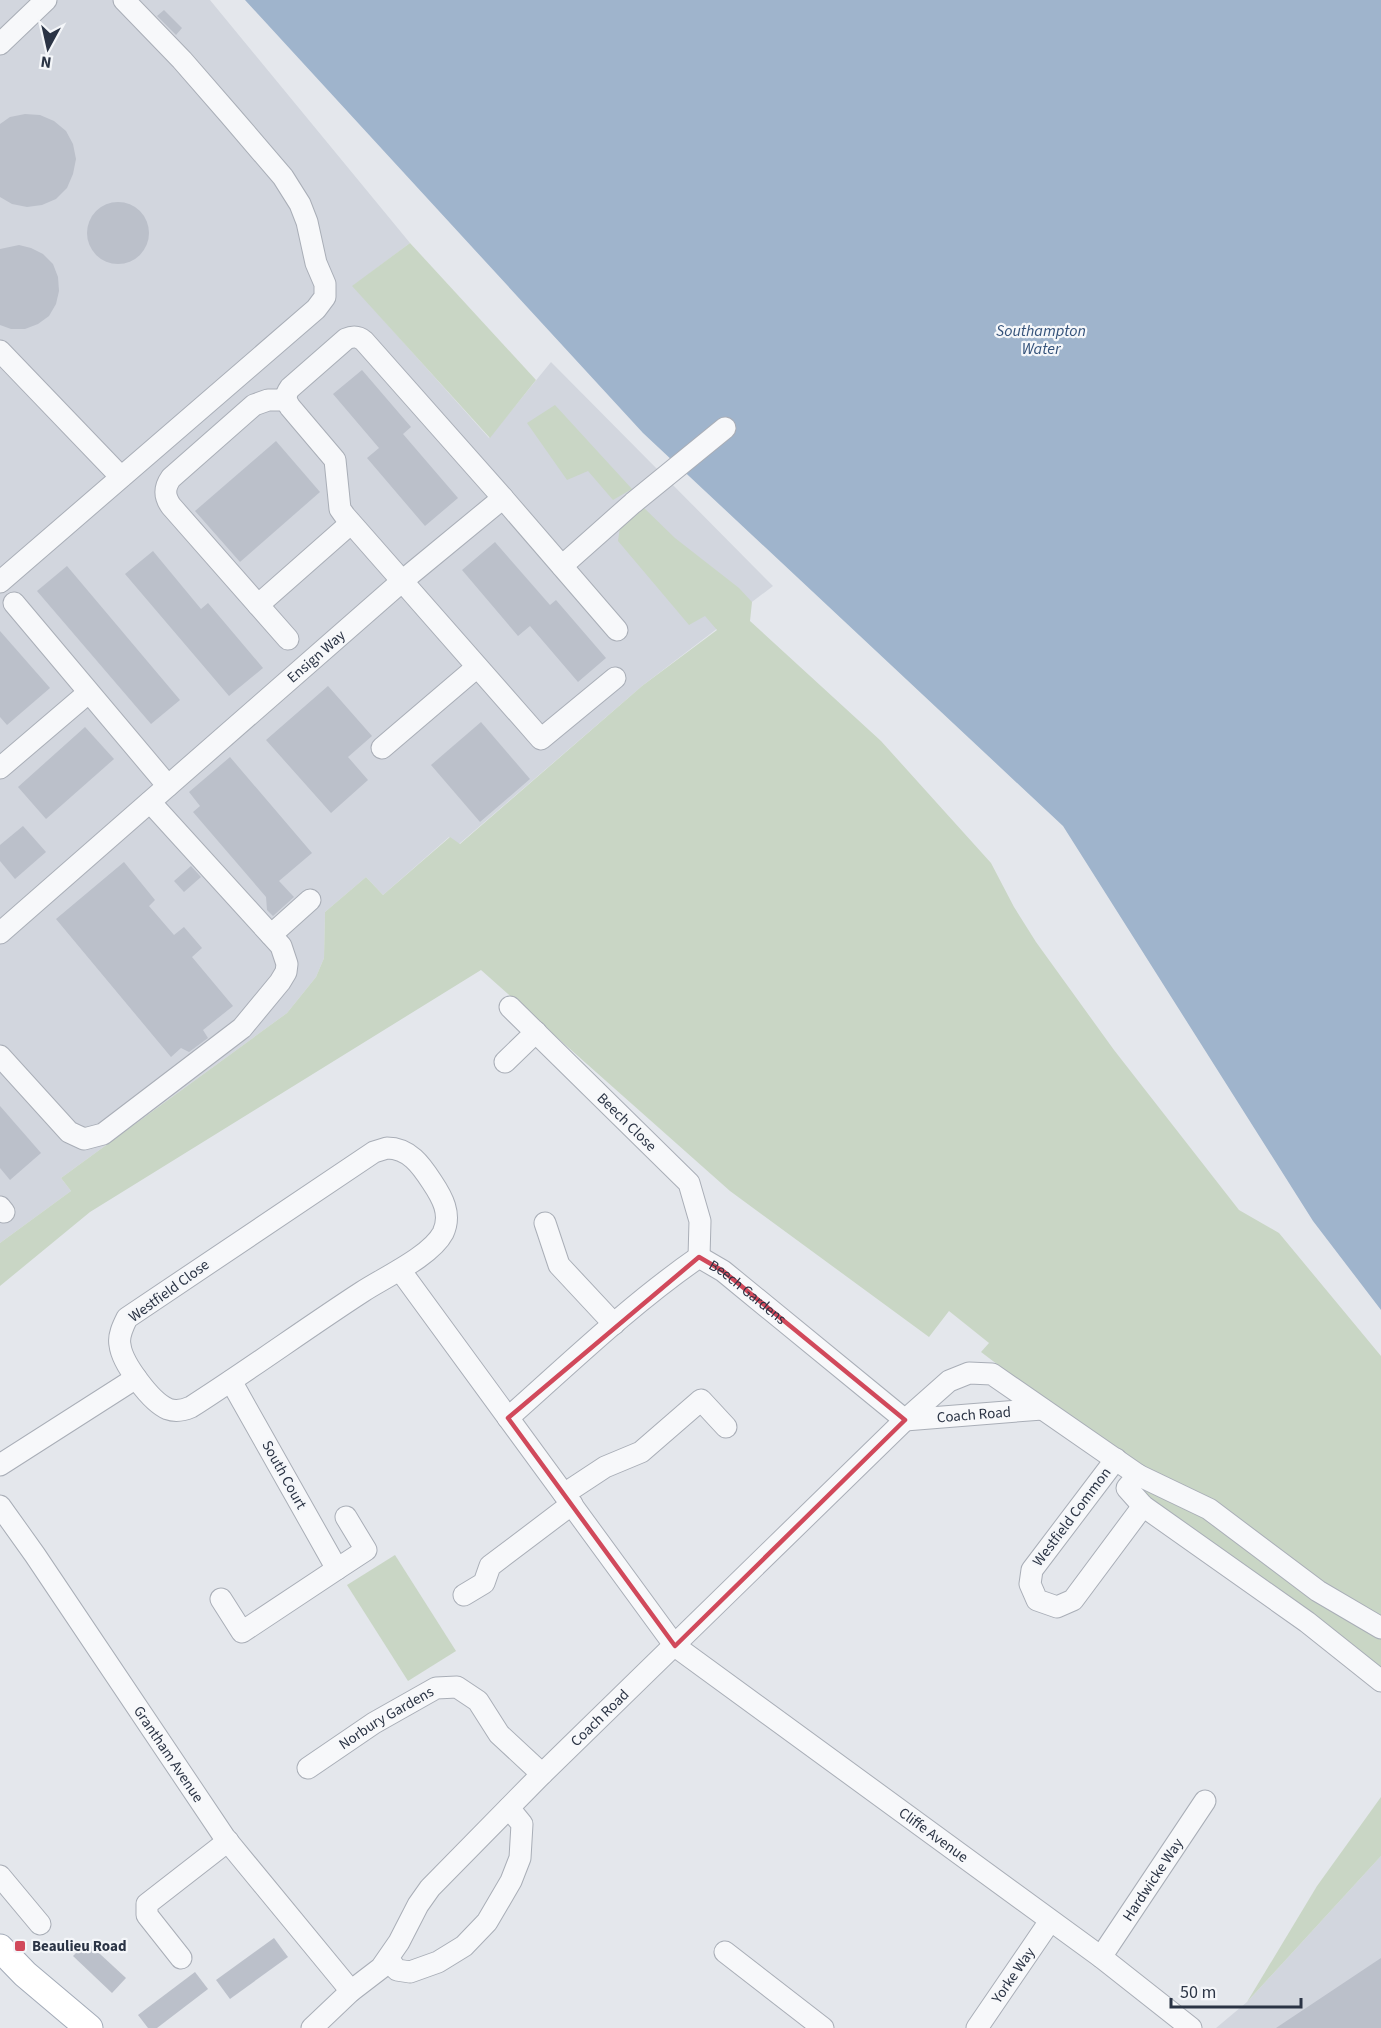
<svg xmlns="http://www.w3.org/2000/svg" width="1381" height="2028" font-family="'Source Sans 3',sans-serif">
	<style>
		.built { fill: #d2d6de }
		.green { fill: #c9d6c5 }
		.water { fill: #9fb4cc }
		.building { fill: #bbc0ca }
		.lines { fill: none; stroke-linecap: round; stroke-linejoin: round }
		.minor-casing { stroke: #a9aeb7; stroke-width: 23 }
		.major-casing { stroke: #a3abb8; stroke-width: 29 }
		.minor { stroke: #f7f8fa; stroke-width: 21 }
		.major { stroke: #fff; stroke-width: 27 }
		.marked { fill: none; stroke: #d1495b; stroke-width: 4.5; stroke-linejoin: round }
		.poi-dot { fill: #d1495b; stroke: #f4f6f9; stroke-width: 2 }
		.labels { text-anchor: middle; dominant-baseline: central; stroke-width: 4.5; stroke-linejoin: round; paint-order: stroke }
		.street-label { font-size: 15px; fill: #2b3445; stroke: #f4f6f9 }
		.poi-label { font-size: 15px; font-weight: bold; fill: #2b3445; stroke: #f4f6f9; text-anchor: start }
		.water-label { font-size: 16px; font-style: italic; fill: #34527a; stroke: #f4f6f9 }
	</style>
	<rect width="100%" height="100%" fill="#e4e7ec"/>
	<!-- built -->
	<g class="built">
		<polygon points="0,0 210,0 410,243 353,286 489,438 551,362 773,586 642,686 459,844 449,837 383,895 366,877 325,912 324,958 316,977 287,1013 61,1178 71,1191 0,1243"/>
		<polygon points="1381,1856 1381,2028 1216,2028 1247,2002"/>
	</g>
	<!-- green -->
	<g class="green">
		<polygon points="410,243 536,380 490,438 352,286"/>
		<polygon points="555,405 632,489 613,500 588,471 567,480 527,423"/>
		<polygon points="643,507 675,538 739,588 752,602 750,621 881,741 991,863 1014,907 1036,942 1114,1050 1239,1210 1279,1233 1381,1356 1381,1676 1143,1497 1043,1399 981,1352 989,1343 949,1311 929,1337 730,1191 481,970 90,1212 0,1286 0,1243 71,1191 61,1178 287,1013 316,977 324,958 325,912 366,877 383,895 450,837 460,844 642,686 717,630 705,616 689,625 618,541 620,527"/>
		<polygon points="395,1555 456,1651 408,1681 347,1585"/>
		<polygon points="1381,1797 1381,1856 1247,2002 1317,1886"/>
	</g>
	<!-- water -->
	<polygon class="water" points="245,0 1381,0 1381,1310 1313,1221 1063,826 643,433"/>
	<!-- building -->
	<g class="building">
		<polygon points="164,10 182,28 176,35 157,16"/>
		<polygon points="25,114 40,115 54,121 66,131 73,144 76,159 73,174 67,188 56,199 42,205 27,207 12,204 0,197 0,124 10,117"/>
		<circle cx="118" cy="233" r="31"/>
		<polygon points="19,245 31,248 43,254 53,264 58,277 59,291 56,304 49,316 38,324 25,329 11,329 0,325 0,249"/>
		<polygon points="362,370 411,427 403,434 458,498 425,526 367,458 379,448 333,394"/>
		<polygon points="276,441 320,492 240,562 195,511"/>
		<polygon points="495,542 550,605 556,600 606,658 578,682 530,626 518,636 462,570"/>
		<polygon points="153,551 201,609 208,603 263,668 229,696 125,574"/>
		<polygon points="67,566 180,700 151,724 37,591"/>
		<polygon points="0,631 50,688 7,725 0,717"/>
		<polygon points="328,686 372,736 348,757 368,780 331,813 266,740"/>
		<polygon points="481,722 530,779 480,822 431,765"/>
		<polygon points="85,727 114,759 46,819 18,787"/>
		<polygon points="230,757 312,853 279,881 294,897 273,916 267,910 266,897 193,812 200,806 189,792"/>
		<polygon points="23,826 46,852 15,879 0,861 0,845"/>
		<polygon points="124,862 155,900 149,906 174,935 184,927 202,948 192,957 233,1006 203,1030 208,1038 189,1052 181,1048 171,1057 56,919"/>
		<polygon points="191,866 201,877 184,892 174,881"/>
		<polygon points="0,1106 41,1153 10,1180 0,1168"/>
		<polygon points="274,1938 288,1957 230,1999 216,1980"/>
		<polygon points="87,1942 126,1978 112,1993 73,1956"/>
		<polygon points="1381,1958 1381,2028 1276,2028"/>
		<polygon points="195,1972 208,1989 157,2028 148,2028 138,2015"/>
	</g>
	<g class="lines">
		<!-- minor casing -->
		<g class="minor-casing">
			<g id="minor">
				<polyline points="0,44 46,0"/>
				<polyline points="0,351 121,477"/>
				<path d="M286 400H268L254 405 171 478C164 488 164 496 171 506L288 639"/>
				<polyline points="562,566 633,503 725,428"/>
				<polyline points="0,582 316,309 325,297 325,284 316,263 307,222 300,204 283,177 229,114 182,60 124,0"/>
				<polyline points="14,603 168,786"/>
				<polyline points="258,605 350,524"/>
				<path d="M615 678 541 739 345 516 340 509 335 460 290 407C285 399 285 395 290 388L346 339C353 336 358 336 364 341L503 498 617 630"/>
				<polyline points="382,748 477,667"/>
				<polyline points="0,768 88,693"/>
				<polyline points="150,802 271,935 310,900"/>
				<path id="s1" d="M0 933 401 582 503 498"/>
				<path id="s2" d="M510 1007 689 1183 700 1221 699 1257"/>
				<polyline points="0,1056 69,1132 84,1139 103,1134 242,1028 280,982 286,972 287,964 281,946 271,935"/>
				<polyline points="505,1062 536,1032"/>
				<path d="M387 1148C409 1148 421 1165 432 1182 442 1197 452 1214 443 1233 431 1256 385 1277 362 1292 305 1329 249 1370 191 1407 184 1410 176 1412 168 1409 151 1402 122 1363 120 1345 118 1336 123 1326 127 1318L374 1152Z"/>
				<polyline points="0,1207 4,1212"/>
				<polyline points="545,1223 559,1265 614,1324"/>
				<path id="s3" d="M400 1270 675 1646 1101 1957 1191 2028"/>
				<path id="s4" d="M508 1418C570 1363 631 1304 699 1257L723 1271 905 1420 1042 1409"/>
				<polyline points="1116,1459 1032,1570 1030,1584 1037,1600 1057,1607 1073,1600 1143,1506"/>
				<polyline points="0,1465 136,1378"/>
				<polyline points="1138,1475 1209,1509 1318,1591 1381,1628"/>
				<polyline points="564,1494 605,1467 641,1452 701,1400 726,1427"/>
				<path id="s5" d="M0 1506 35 1555 225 1838 351 1991"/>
				<polyline points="337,1569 366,1550 346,1517"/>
				<polyline points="464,1595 484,1583 490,1566 572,1504"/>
				<polyline points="221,1599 242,1632 337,1569 231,1381"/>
				<path id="s6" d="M308 1768 374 1723 436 1688 457 1687 478 1701 499 1734 542 1774"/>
				<polyline points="0,1876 40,1924"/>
				<polyline points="725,1952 823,2028"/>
				<path id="s7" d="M1101 1957 1205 1801"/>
				<polyline points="181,1958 147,1915 147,1904 228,1841"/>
				<polyline points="388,1959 397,1970 410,1972 438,1962 464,1946 487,1922 511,1881 520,1858 522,1824 509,1808"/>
				<path id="s8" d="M312 2028 351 1991 381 1968 399 1942 418 1905 430 1888 542 1774 905 1420 949 1381 969 1373 992 1374 1138 1475 1127 1488 1143 1506 1307 1622 1381 1681"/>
				<path id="s9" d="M977 2028 1050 1921"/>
			</g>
		</g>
		<!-- major casing -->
		<g class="major-casing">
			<polyline id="major" points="0,1948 25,1974 89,2028"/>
		</g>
		<!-- minor -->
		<use href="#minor" class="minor"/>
		<!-- major -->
		<use href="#major" class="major"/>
	</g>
	<!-- marked area -->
	<path class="marked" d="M699 1257 723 1271 905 1420 675 1646 508 1418Z"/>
	<!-- markers -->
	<rect class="poi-dot" x="14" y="1940" width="12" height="12" rx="3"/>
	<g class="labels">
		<!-- street labels -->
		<g class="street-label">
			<text stroke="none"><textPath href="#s1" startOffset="420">Ensign Way</textPath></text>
			<text stroke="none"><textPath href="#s2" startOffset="164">Beech Close</textPath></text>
			<text transform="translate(169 1291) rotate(-36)">Westfield Close</text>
			<text stroke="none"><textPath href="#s4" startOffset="310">Beech Gardens</textPath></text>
			<text stroke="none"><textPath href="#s4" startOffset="582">Coach Road</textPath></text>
			<text transform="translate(284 1475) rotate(61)">South Court</text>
			<text transform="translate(1072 1517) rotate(-53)">Westfield Common</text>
			<text stroke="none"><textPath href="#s8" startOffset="426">Coach Road</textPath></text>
			<text stroke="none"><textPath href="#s6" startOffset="93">Norbury Gardens</textPath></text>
			<text stroke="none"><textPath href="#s5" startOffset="300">Grantham Avenue</textPath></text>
			<text stroke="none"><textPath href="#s3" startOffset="786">Cliffe Avenue</textPath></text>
			<text stroke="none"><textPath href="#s7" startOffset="93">Hardwicke Way</textPath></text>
			<text stroke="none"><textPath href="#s9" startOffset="64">Yorke Way</textPath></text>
		</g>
		<!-- poi labels -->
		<g class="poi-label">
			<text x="32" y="1946">Beaulieu Road</text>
		</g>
		<!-- water labels -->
		<g class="water-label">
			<text x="1041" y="331">Southampton<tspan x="1041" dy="18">Water</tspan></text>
		</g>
	</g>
	<!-- north arrow -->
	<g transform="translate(48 48) rotate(188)" stroke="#f4f6f9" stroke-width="4.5" paint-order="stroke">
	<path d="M0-4.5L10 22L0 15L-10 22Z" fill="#2b3445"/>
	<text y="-9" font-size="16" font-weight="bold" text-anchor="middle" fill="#2b3445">N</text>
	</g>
	<!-- scale -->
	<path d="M1171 1998v9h130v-9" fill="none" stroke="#2b3445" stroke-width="3"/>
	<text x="1180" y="1998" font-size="18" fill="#2b3445" stroke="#f4f6f9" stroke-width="4.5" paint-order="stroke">50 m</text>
</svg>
